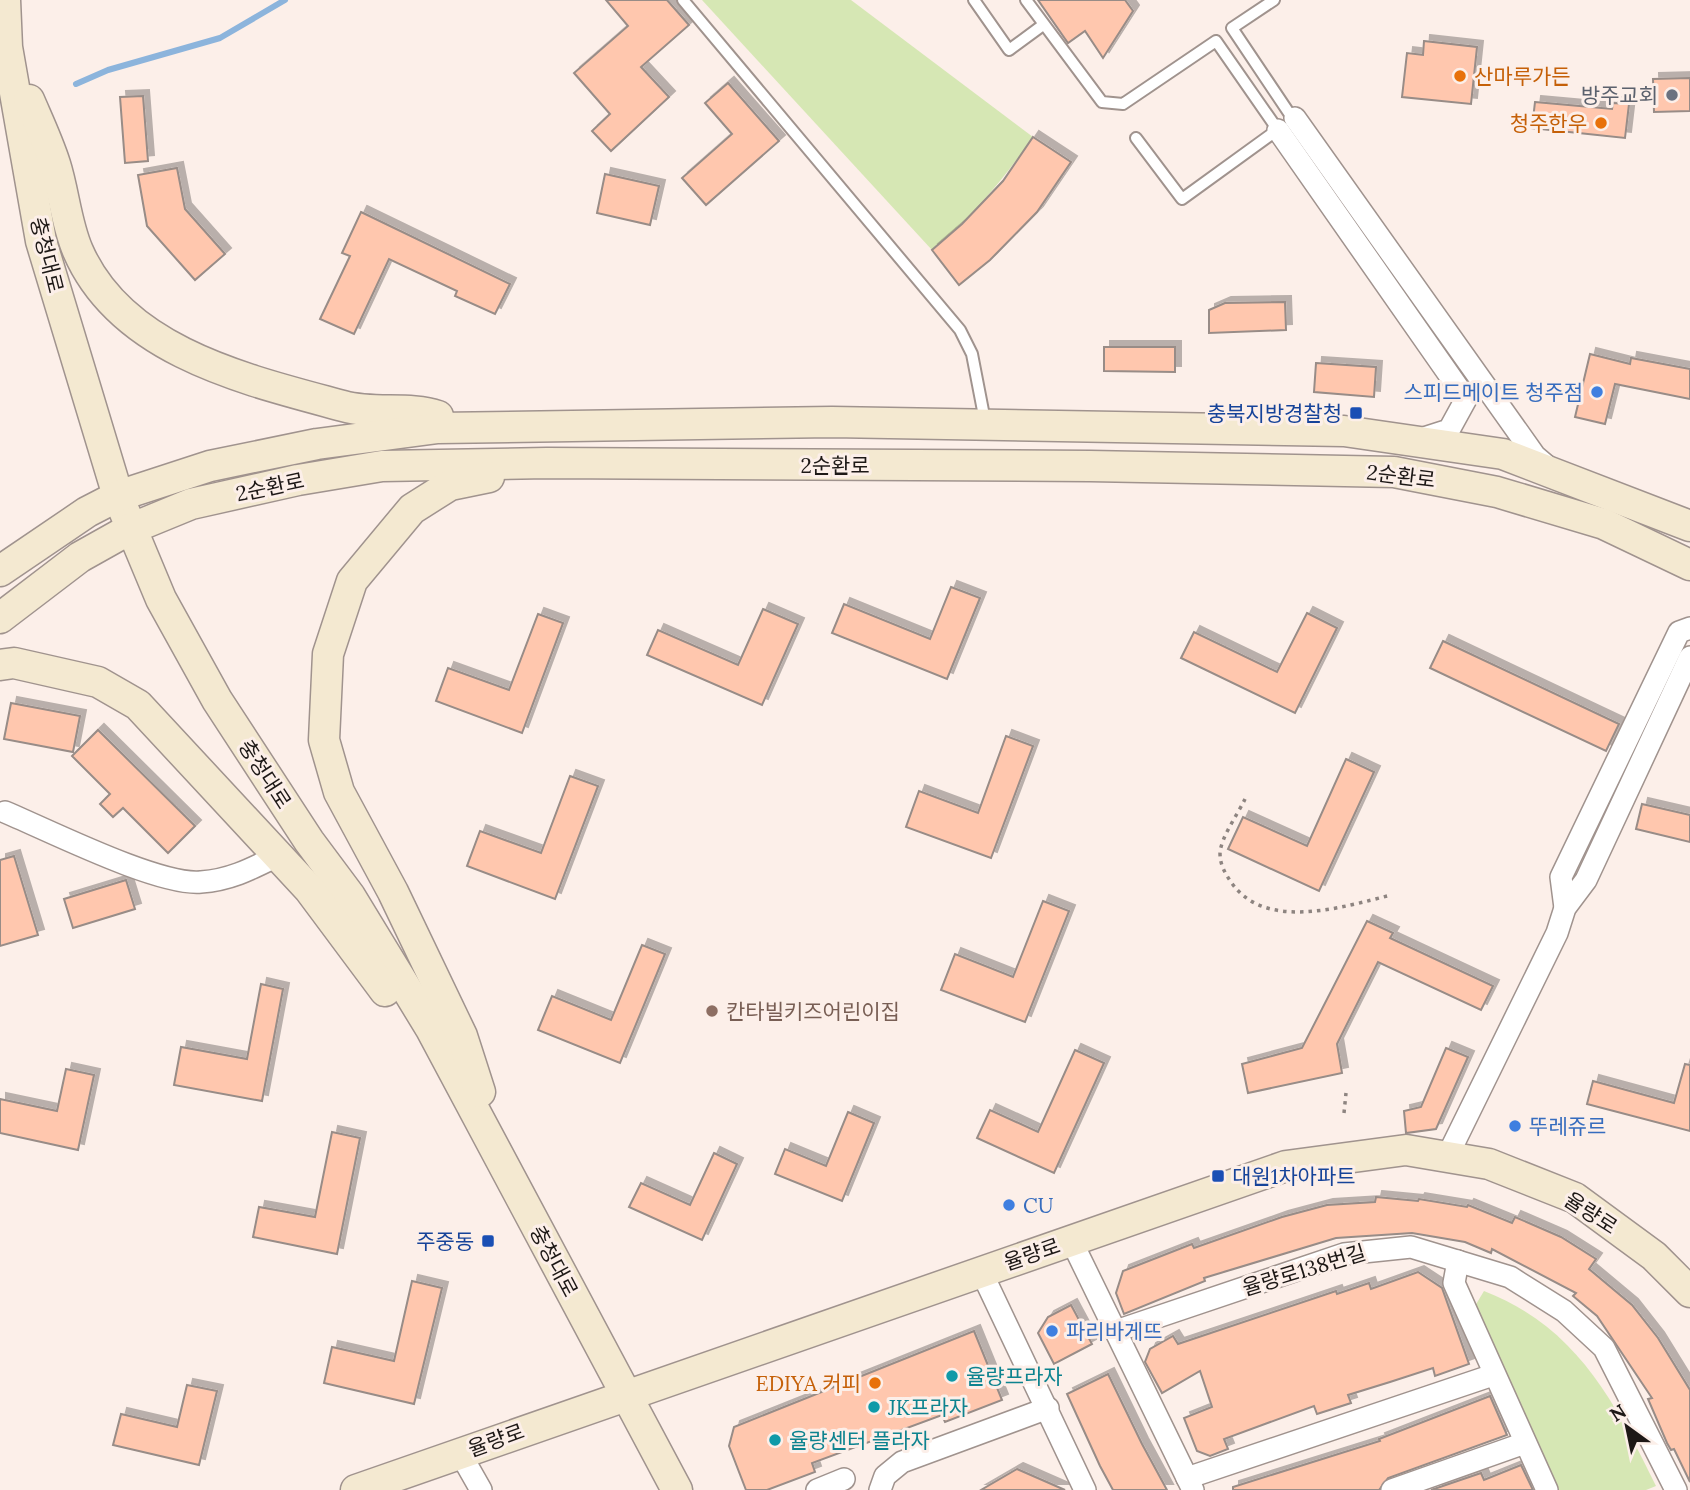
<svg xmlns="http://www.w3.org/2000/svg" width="1690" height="1490" font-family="Lora,'Noto Sans KR',serif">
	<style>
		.green { fill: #d6e7b4 }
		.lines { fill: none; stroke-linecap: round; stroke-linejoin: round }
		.stream { stroke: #8cb4dc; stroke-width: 6 }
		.building { fill: #ffc7ae; stroke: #988c87; stroke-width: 2; filter: url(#shadow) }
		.lane-casing { stroke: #a0938e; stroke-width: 14 }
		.street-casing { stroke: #a0938e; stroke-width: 24 }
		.secondary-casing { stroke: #a0938e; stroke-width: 33 }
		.path { stroke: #8d8480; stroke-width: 3.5; stroke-dasharray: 3.5 5; stroke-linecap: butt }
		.lane { stroke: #fff; stroke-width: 10 }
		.street { stroke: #fff; stroke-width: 21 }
		.secondary { stroke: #f4e9d1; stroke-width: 30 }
		.food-dot { fill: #e8710a; stroke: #fcefe9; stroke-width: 2.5 }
		.worship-dot { fill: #6b7280; stroke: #fcefe9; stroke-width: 2.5 }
		.shop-dot { fill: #3f7fe0; stroke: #fcefe9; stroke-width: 2.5 }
		.transit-dot { fill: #1a4fb4; stroke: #fcefe9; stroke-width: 2.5 }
		.education-dot { fill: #8d6e63; stroke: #fcefe9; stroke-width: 2.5 }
		.culture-dot { fill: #0f9aa8; stroke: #fcefe9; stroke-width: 2.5 }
		.labels { text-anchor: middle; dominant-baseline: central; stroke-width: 6; stroke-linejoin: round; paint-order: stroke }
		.food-label { font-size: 21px; fill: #c56008; stroke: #fcefe9; text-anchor: end }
		.worship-label { font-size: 21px; fill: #5b616d; stroke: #fcefe9; text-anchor: end }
		.street-label { font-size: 21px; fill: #1d1816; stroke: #fcefe9 }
		.shop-label { font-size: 21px; fill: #366cbe; stroke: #fcefe9; text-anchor: start }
		.transit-label { font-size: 21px; fill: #164399; stroke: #fcefe9; text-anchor: end }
		.education-label { font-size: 21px; fill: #785e54; stroke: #fcefe9; text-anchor: start }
		.culture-label { font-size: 21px; fill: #0d838f; stroke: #fcefe9; text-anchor: start }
	</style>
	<defs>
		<filter id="shadow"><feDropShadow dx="6" dy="-6" stdDeviation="0" flood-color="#0004"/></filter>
	</defs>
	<rect width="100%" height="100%" fill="#fcefe9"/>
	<!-- green -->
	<g class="green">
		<path d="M702 0H851L1033 137C1003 180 972 217 932 250Z"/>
		<path d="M1484 1291C1577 1327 1614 1401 1656 1486L1646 1490H1558L1475 1306Z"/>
	</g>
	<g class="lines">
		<!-- stream -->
		<polyline class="stream" points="76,84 108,70 220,38 285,0"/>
	</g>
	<!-- building -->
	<g class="building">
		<polygon points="606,0 667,0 689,25 641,67 669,97 611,151 592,131 610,114 574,73 628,26"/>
		<polygon points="1038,0 1125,0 1133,11 1103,58 1085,31 1068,43"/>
		<polygon points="1424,41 1477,47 1471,104 1402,97 1407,53 1423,55"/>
		<polygon points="1690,78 1690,111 1654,112 1653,79"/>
		<polygon points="728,83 779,141 706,205 682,178 732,134 705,103"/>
		<polygon points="143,96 148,161 125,163 120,97"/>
		<polygon points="1535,102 1612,109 1613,103 1629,104 1625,138 1532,128"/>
		<polygon points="1033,137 1071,162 1037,212 990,260 959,285 932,250 962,224 1003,181"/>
		<polygon points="177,168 185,209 225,254 195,280 147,226 138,175"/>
		<polygon points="605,174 659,186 650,225 597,213"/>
		<polygon points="361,212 510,284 495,314 455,296 457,291 389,259 354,334 320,319 350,256 342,253"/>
		<polygon points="1285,302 1286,330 1209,333 1209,310 1225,303"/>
		<polygon points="1104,347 1175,347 1175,372 1104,371"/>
		<polygon points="1590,354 1630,364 1631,358 1690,369 1690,399 1615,384 1605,424 1575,417"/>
		<polygon points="1316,363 1376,367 1374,397 1314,392"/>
		<polygon points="951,587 980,598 947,679 832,633 844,604 930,639"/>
		<polygon points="763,609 798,624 762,705 647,655 658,630 738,665"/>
		<polygon points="1307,613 1337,628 1295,713 1181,658 1194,632 1277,672"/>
		<polygon points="538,614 563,623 522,733 436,701 448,668 509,690"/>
		<polygon points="1443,641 1619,724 1606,751 1430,668"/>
		<polygon points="11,703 80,716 73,752 4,739"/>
		<polygon points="98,730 195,826 168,853 123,808 113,817 100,804 110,794 72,756"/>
		<polygon points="1006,736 1033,746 991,858 906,827 919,791 978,813"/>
		<polygon points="1346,759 1374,772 1319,891 1228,849 1243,817 1307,846"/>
		<polygon points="570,776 598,786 555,899 467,866 480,831 541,853"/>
		<polygon points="1642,804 1690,815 1690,842 1636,829"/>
		<polygon points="14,856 38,935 0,946 0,860"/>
		<polygon points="126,880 135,909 73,928 64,899"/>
		<polygon points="1043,901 1069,911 1025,1022 941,990 955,954 1013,977"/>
		<polygon points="1367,921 1393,933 1390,938 1493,986 1481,1010 1378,962 1337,1044 1342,1073 1248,1093 1242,1064 1302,1048"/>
		<polygon points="642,945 665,954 620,1063 538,1030 552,996 611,1020"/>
		<polygon points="261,984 283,989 262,1101 174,1085 181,1047 247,1059"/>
		<polygon points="1446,1048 1468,1057 1436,1129 1406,1133 1404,1111 1421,1107"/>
		<polygon points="1075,1050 1104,1063 1054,1173 977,1138 990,1110 1038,1132"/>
		<polygon points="1685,1064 1690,1065 1690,1131 1587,1104 1593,1081 1674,1103"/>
		<polygon points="66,1069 94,1075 78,1150 0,1133 0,1099 57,1111"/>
		<polygon points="848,1112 874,1123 842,1201 775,1174 785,1149 826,1166"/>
		<polygon points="332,1132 360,1138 337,1254 253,1237 259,1207 315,1217"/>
		<polygon points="714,1153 737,1164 702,1240 629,1207 641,1183 690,1205"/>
		<polygon points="1376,1197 1418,1201 1419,1199 1467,1207 1468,1205 1512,1223 1515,1217 1561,1237 1596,1259 1589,1269 1632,1305 1658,1338 1690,1390 1690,1482 1674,1449 1671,1450 1667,1443 1648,1399 1652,1398 1597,1316 1573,1296 1576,1293 1492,1249 1491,1253 1465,1242 1412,1233 1336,1238 1204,1278 1205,1281 1124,1314 1116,1293 1123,1271 1192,1244 1194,1248 1282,1217 1327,1205 1375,1202"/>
		<polygon points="1418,1272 1442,1288 1469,1364 1435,1376 1433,1368 1390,1382 1348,1395 1351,1403 1317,1414 1314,1406 1224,1439 1228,1449 1210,1456 1197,1451 1184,1418 1212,1407 1200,1371 1162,1393 1145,1362 1150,1349 1173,1336 1178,1344 1336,1291 1337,1294 1369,1283 1371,1289"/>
		<polygon points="412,1281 442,1288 414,1404 324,1383 332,1347 394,1361"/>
		<polygon points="1071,1305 1092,1344 1054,1364 1038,1333 1048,1317"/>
		<polygon points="974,1331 1002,1400 945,1422 942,1415 812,1463 815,1472 767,1490 746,1490 729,1446 734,1427"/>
		<polygon points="1108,1374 1142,1444 1167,1490 1113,1490 1100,1466 1067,1394"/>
		<polygon points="187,1385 217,1391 199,1465 113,1445 121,1414 177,1427"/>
		<polygon points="1490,1396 1507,1435 1388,1478 1379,1490 1233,1490 1233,1487 1380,1441 1379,1439"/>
		<polygon points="1521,1465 1533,1490 1431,1490 1481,1473 1484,1480"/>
		<polygon points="1017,1469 1065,1490 981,1490"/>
	</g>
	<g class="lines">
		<!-- lane casing -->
		<g class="lane-casing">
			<g id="lane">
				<polyline points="683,0 960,330 972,354 985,421"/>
				<polyline points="974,0 1009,50 1043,25"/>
				<polyline points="1026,0 1102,102 1123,104 1216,41 1278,130"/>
				<polyline points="1274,0 1232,28 1293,119"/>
				<polyline points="1136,138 1182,199 1280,128"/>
			</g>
		</g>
		<!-- street casing -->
		<g class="street-casing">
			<g id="street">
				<polyline points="1295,118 1535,456 1548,467"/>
				<polyline points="1278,130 1466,399 1449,430 1421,439"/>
				<path d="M5 812C48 830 159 886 201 882 230 880 251 869 277 856"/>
				<polyline points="1565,908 1561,877 1679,632 1690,628"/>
				<polyline points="1447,1157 1557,933 1565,908 1586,880 1690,657"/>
				<polyline points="1071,1240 1193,1490"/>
				<polyline points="1458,1261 1454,1283 1547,1490"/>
				<polyline points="981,1271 1085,1490"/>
				<polyline points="1116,1331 1344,1254 1411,1247 1510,1277 1564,1311 1604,1348 1676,1490"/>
				<polyline points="460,1453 481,1490"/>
				<polyline points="1187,1478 1493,1375"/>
				<polyline points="817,1490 844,1479"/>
				<polyline points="880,1490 885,1476 902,1462 1048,1408"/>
				<polyline points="1392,1490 1525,1443"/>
			</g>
		</g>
		<!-- secondary casing -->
		<g class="secondary-casing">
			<g id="secondary">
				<polyline points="5,0 7,47 41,241 118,496 161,599 217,700 309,841 350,896 431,1029 677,1490"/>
				<path d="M29 100C38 121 48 142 55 164 64 192 66 224 78 251 122 352 247 380 343 406 374 415 409 406 438 416"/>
				<polyline points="0,571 87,512 118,496 210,466 317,444 438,428 832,422 1344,431 1503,454 1690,526"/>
				<polyline points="0,618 80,557 130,529 191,504 298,480 382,466 547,463 1090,466 1394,472 1497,492 1604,524 1690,565"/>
				<polyline points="0,665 14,663 98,682 138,705 309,889 385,991"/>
				<polyline points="480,1092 462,1036 393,892 339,792 324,740 328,654 352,581 412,509 450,485 489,477"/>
				<polyline points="356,1490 1286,1166 1406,1150 1489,1164 1575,1198 1654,1256 1690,1292"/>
			</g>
		</g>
		<!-- path -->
		<g class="path">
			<path d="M1245 799C1238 814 1221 837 1220 853 1220 865 1225 873 1231 882 1265 932 1343 907 1391 895"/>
			<polyline points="1344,1113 1346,1093"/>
		</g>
		<!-- lane -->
		<use href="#lane" class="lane"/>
		<!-- street -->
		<use href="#street" class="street"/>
		<!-- secondary -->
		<use href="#secondary" class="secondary"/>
	</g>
	<!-- markers -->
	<g class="food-dot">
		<circle cx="1460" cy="76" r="7"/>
		<circle cx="1601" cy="123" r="7"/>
		<circle cx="875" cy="1383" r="7"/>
	</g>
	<circle class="worship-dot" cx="1672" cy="95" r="7"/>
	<g class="shop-dot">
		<circle cx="1597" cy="392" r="7"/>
		<circle cx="1515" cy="1126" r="7"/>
		<circle cx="1009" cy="1205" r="7"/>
		<circle cx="1052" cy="1331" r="7"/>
	</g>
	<g class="transit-dot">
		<rect x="1349" y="406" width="14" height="14" rx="3.5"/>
		<rect x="1211" y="1169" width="14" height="14" rx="3.5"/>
		<rect x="481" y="1234" width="14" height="14" rx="3.5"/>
	</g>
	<circle class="education-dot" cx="712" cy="1011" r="7"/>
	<g class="culture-dot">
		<circle cx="952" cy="1376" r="7"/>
		<circle cx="874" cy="1407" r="7"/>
		<circle cx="775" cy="1440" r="7"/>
	</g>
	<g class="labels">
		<!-- food labels -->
		<g class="food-label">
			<text x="1474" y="76" text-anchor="start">산마루가든</text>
			<text x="1587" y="123">청주한우</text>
			<text x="861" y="1383">EDIYA 커피</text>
		</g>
		<!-- worship labels -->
		<g class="worship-label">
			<text x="1658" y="95">방주교회</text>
		</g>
		<!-- street labels -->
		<g class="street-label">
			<text transform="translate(47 255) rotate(76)">충청대로</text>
			<text x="835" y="465">2순환로</text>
			<text transform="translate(1401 476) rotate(7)">2순환로</text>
			<text transform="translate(270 487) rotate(-12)">2순환로</text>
			<text transform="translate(265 774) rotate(57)">충청대로</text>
			<text transform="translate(1591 1213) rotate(33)">율량로</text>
			<text transform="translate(1032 1254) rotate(-19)">율량로</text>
			<text transform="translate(554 1261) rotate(62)">충청대로</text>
			<text transform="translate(1304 1270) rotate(-17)">율량로138번길</text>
			<text transform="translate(496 1440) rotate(-20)">율량로</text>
		</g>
		<!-- shop labels -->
		<g class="shop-label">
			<text x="1583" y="392" text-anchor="end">스피드메이트 청주점</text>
			<text x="1529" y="1126">뚜레쥬르</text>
			<text x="1023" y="1205">CU</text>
			<text x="1066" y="1331">파리바게뜨</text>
		</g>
		<!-- transit labels -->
		<g class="transit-label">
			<text x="1342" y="413">충북지방경찰청</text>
			<text x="1232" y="1176" text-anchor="start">대원1차아파트</text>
			<text x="474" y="1241">주중동</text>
		</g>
		<!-- education labels -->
		<g class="education-label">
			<text x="726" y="1011">칸타빌키즈어린이집</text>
		</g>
		<!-- culture labels -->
		<g class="culture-label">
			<text x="966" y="1376">율량프라자</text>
			<text x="888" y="1407">JK프라자</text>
			<text x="789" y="1440">율량센터 플라자</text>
		</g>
	</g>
	<!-- north arrow -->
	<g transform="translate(1627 1427) rotate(327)" stroke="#fcefe9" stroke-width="5" paint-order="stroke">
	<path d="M0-5L12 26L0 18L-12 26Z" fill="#1d1816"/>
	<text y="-10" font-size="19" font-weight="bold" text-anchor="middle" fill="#1d1816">N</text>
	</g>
</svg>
